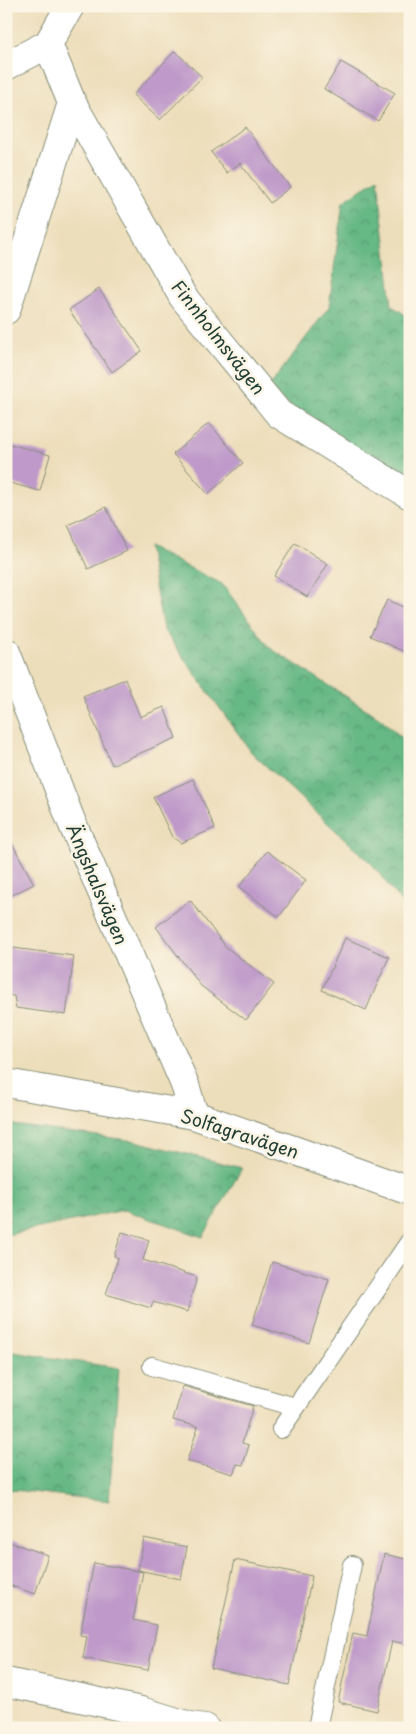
<svg xmlns="http://www.w3.org/2000/svg" width="416" height="1734" font-family="'Playpen Sans',sans-serif">
	<style>
		.forest { fill: url(#forest-crowns); stroke: #427a5c }
		.building { fill: #be99c9 }
		.lines { fill: none; stroke-linecap: round; stroke-linejoin: round }
		.service-casing { stroke: #868e78; stroke-width: 20 }
		.minor-casing { stroke: #868e78; stroke-width: 30 }
		.tertiary-casing { stroke: #868e78; stroke-width: 30 }
		.service { stroke: #fff; stroke-width: 18 }
		.minor { stroke: #fff; stroke-width: 28 }
		.tertiary { stroke: #fff; stroke-width: 28 }
		.labels { text-anchor: middle; dominant-baseline: central; stroke-width: 5; stroke-linejoin: round; paint-order: stroke }
		.street-label { font-size: 18px; fill: #1f3d34; stroke: #fcf5e5 }
	</style>
	<defs>
		<pattern id="forest-crowns" width="20" height="18" patternUnits="userSpaceOnUse" patternTransform="scale(1.25)"><rect width="20" height="18" fill="#66b884"/><path d="M2 6a3 3 0 1 1 6 0M12 15a3 3 0 1 1 6 0" fill="none" stroke="#53976d"/></pattern>
	</defs>
	<rect width="100%" height="100%" fill="#fcf5e5"/>
	<filter id="ink" filterUnits="userSpaceOnUse"><feTurbulence type="fractalNoise" baseFrequency=".02" numOctaves="2"/><feDisplacementMap in="SourceGraphic" scale="10" xChannelSelector="R" yChannelSelector="G"/><feConvolveMatrix kernelMatrix="1 2 1 2 8 2 1 2 1" color-interpolation-filters="sRGB"/></filter>
	<filter id="wash" filterUnits="userSpaceOnUse"><feTurbulence type="fractalNoise" baseFrequency=".0096" numOctaves="4" result="noise"/><feDisplacementMap in="SourceGraphic" scale="20" xChannelSelector="R" yChannelSelector="G"/><feGaussianBlur stdDeviation="1.12" result="paint"/><feColorMatrix in="noise" values="0 0 0 0 0 0 0 0 0 0 0 0 0 0 0 0 0 1.4 0 .05"/><feComposite in="paint" operator="in"/></filter>
	<g filter="url(#wash)">
		<rect width="100%" height="100%" fill="#eddebb"/>
		<!-- forest -->
		<g class="forest">
			<polygon points="378,178 392,306 410,318 410,485 332,441 268,388 329,307 343,202"/>
			<polygon points="148,547 222,584 270,648 380,718 410,745 410,914 372,864 252,753 163,629"/>
			<polygon points="6,1124 135,1141 242,1168 203,1237 124,1210 6,1235"/>
			<polygon points="6,1351 119,1368 109,1501 6,1489"/>
		</g>
		<g id="blocks">
			<!-- building -->
			<g class="building">
				<polygon points="175,51 202,77 160,120 133,95"/>
				<polygon points="341,62 395,93 378,121 324,89"/>
				<polygon points="245,127 290,187 270,203 240,163 227,173 211,152"/>
				<polygon points="99,289 142,351 112,372 69,310"/>
				<polygon points="209,423 243,463 208,494 173,454"/>
				<polygon points="6,443 50,455 40,491 6,482"/>
				<polygon points="106,507 127,551 88,569 68,525"/>
				<polygon points="295,543 328,564 307,597 274,576"/>
				<polygon points="387,600 410,610 410,654 370,636"/>
				<polygon points="125,679 140,717 164,707 176,738 112,765 83,696"/>
				<polygon points="193,779 215,828 181,843 172,837 153,797"/>
				<polygon points="6,832 34,884 6,898"/>
				<polygon points="267,851 306,880 279,917 239,887"/>
				<polygon points="190,900 226,947 274,984 246,1020 201,986 156,927"/>
				<polygon points="345,938 389,957 366,1010 322,990"/>
				<polygon points="6,947 74,956 66,1015 16,1008 14,996 6,995"/>
				<polygon points="122,1232 149,1240 143,1260 197,1277 187,1312 153,1302 151,1308 106,1294 118,1258 114,1256"/>
				<polygon points="272,1262 329,1279 309,1343 252,1325"/>
				<polygon points="183,1386 253,1406 242,1443 249,1445 243,1465 237,1464 233,1474 187,1461 198,1427 173,1420"/>
				<polygon points="144,1538 187,1547 181,1579 138,1570"/>
				<polygon points="6,1541 48,1555 35,1594 6,1584"/>
				<polygon points="384,1554 410,1560 410,1645 392,1641 377,1711 338,1702 353,1633 367,1636"/>
				<polygon points="235,1560 312,1576 289,1685 211,1668"/>
				<polygon points="94,1563 143,1572 133,1620 157,1625 148,1670 83,1658 87,1636 80,1635"/>
			</g>
		</g>
	</g>
	<g filter="url(#ink)">
		<use href="#blocks" fill-opacity="0" stroke="#868e78" stroke-width="1"/>
		<g class="lines">
			<!-- service casing -->
			<g class="service-casing">
				<g id="service">
					<polyline points="152,1366 295,1407"/>
					<polyline points="281,1429 410,1241"/>
					<polyline points="317,1728 352,1565"/>
				</g>
			</g>
			<!-- minor casing -->
			<g class="minor-casing">
				<g id="minor">
					<polyline points="48,44 72,103 183,297 279,414 410,495"/>
					<polyline points="6,310 72,103"/>
					<polyline points="6,652 70,818 185,1085 194,1115"/>
					<polyline points="6,1682 141,1711 190,1726 205,1728"/>
				</g>
			</g>
			<!-- tertiary casing -->
			<g class="tertiary-casing">
				<g id="tertiary">
					<polyline points="6,66 48,44 70,6"/>
					<polyline points="6,1083 194,1115 410,1191"/>
				</g>
			</g>
			<!-- service -->
			<use href="#service" class="service"/>
			<!-- minor -->
			<use href="#minor" class="minor"/>
			<!-- tertiary -->
			<use href="#tertiary" class="tertiary"/>
		</g>
	</g>
	<g class="labels">
		<!-- street labels -->
		<g class="street-label">
			<text transform="translate(219 337) rotate(52)">Finnholmsvägen</text>
			<text transform="translate(98 884) rotate(67)">Ängshalsvägen</text>
			<text transform="translate(240 1133) rotate(18)">Solfagravägen</text>
		</g>
	</g>
	<!-- margin -->
	<rect width="416" height="1734" fill="none" stroke="#fcf5e5" stroke-width="25"/>
</svg>
